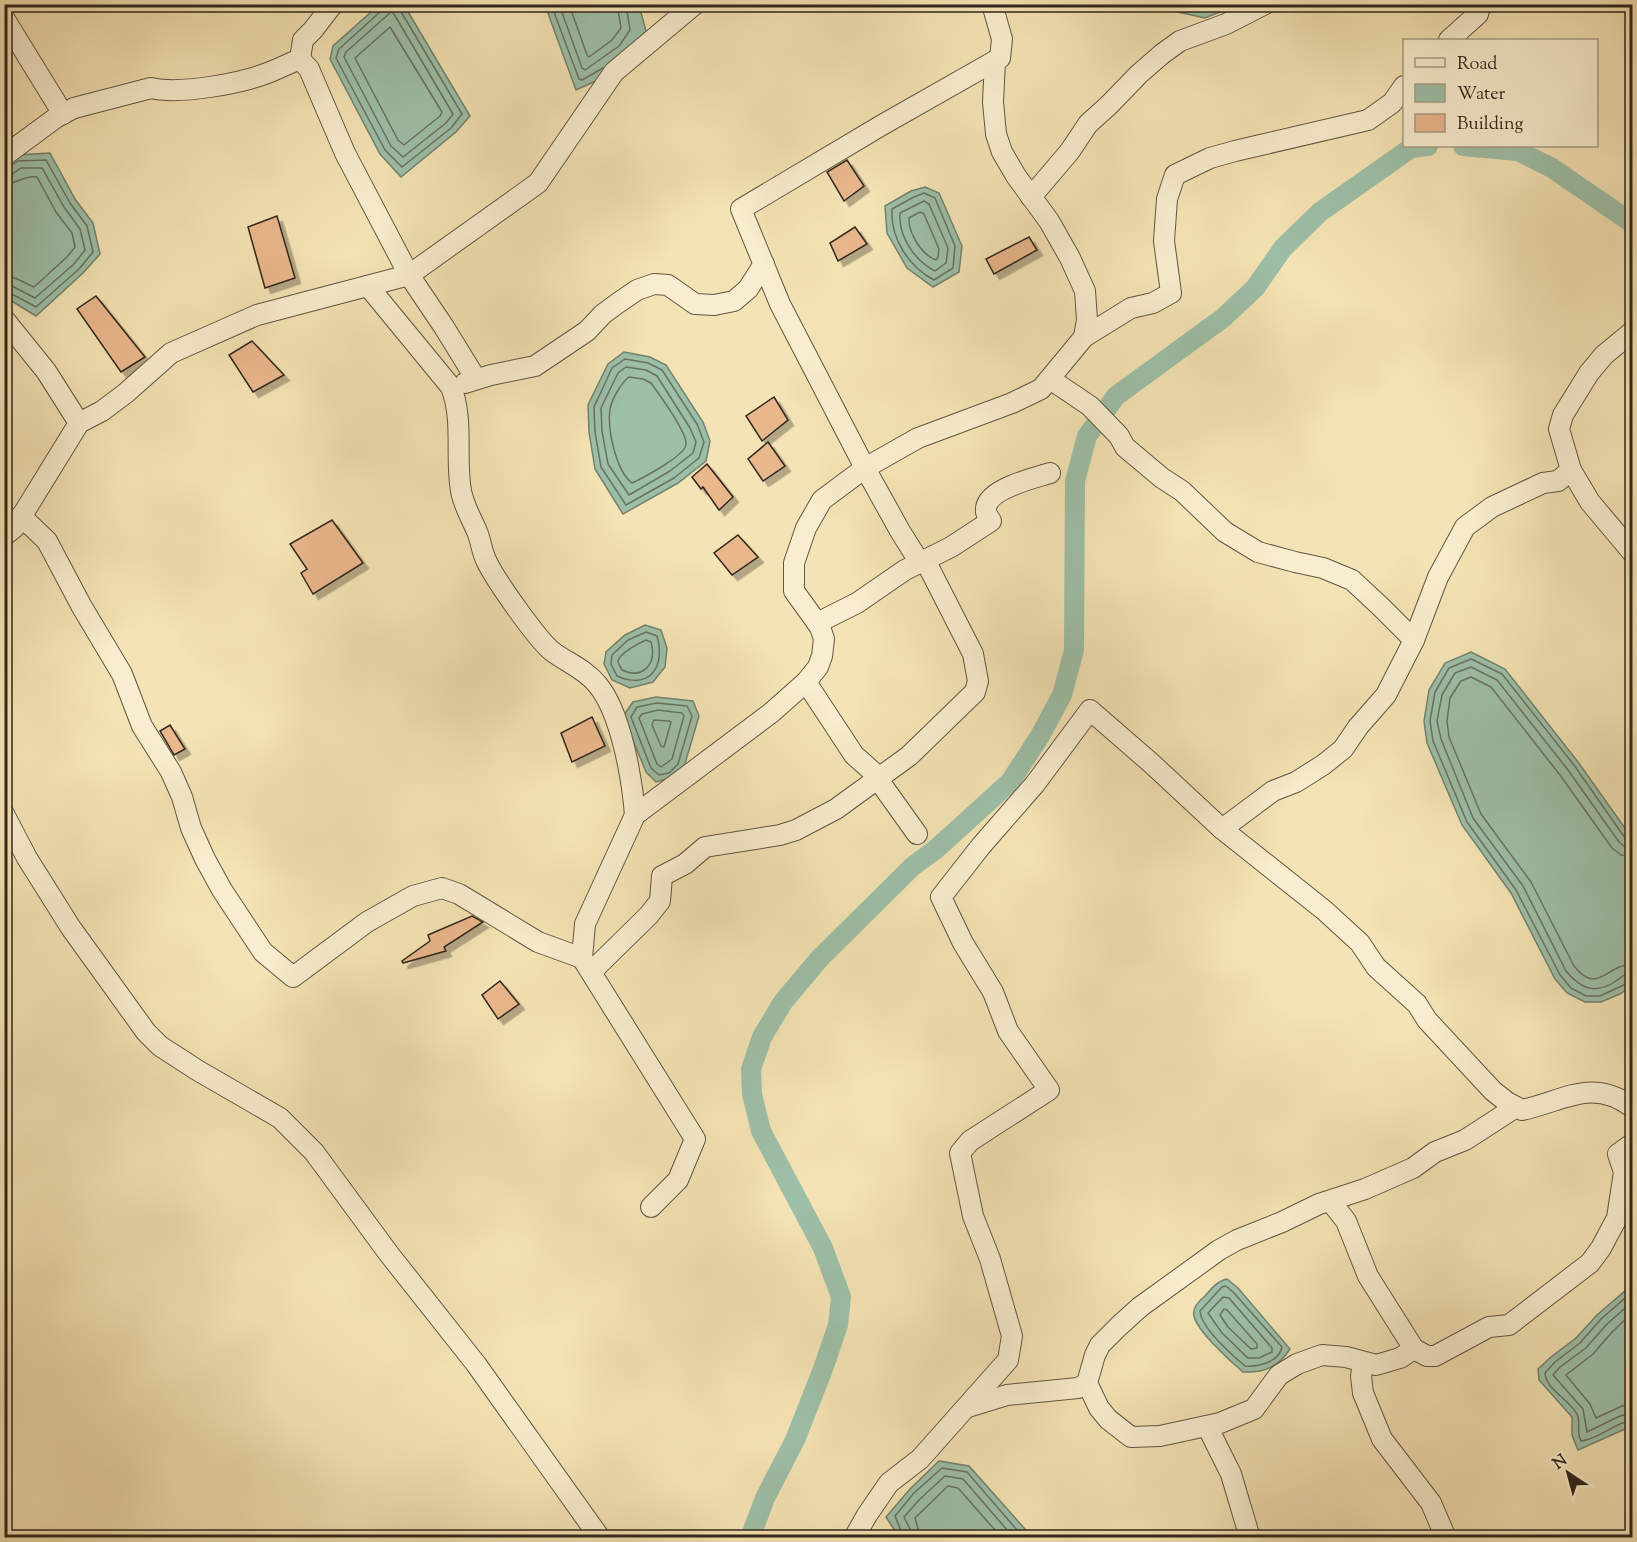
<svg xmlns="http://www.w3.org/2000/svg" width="1637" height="1542" font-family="'Sorts Mill Goudy',serif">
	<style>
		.water { fill: #9dbfa7; stroke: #728270; stroke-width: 1.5 }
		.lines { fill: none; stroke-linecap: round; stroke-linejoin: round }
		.shore { stroke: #677262; stroke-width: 1.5 }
		.canal { stroke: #9dbfa7; stroke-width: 20 }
		.building { fill: #e9b78c; stroke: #31261d; stroke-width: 1.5; filter: url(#shadow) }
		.minor-casing { stroke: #625543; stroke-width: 22 }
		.minor { stroke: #f8edce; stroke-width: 20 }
	</style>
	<defs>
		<filter id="shadow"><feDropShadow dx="5.5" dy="5.5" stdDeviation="0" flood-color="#0004"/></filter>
	</defs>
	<rect width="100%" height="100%" fill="#f4e3b4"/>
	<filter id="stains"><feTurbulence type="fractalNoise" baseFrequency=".00333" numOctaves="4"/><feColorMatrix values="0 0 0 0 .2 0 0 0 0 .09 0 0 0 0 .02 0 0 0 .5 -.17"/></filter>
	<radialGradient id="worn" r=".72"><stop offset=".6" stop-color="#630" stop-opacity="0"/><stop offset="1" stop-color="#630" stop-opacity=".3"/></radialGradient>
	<!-- water -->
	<g class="water">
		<polygon points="379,5 404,5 470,116 456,132 401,177 380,154 330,59 333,46"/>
		<polygon points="545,5 639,5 646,31 629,55 598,80 576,90"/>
		<polygon points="1173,5 1237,5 1205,18 1178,12"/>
		<polygon points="50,153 75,199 93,223 100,254 83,273 36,316 5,297 5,163 15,155"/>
		<polygon points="925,187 939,193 962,246 959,272 933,287 907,268 887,233 885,206 911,191"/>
		<polygon points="624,352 650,357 666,365 703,422 710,441 706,461 678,483 623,514 595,469 589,432 588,405 608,364"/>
		<polygon points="645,625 661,630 667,648 665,667 653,682 630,688 612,680 604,664 606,652 625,635"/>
		<polygon points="1471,652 1505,669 1578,762 1632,838 1632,985 1620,994 1601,1002 1585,1002 1567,993 1555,979 1511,893 1462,825 1427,743 1424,721 1429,690 1445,663"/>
		<polygon points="656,697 693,701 699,716 684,767 671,778 656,782 646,772 623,716 633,702"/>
		<path d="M1227 1279 1238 1288 1290 1349C1278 1367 1265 1373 1243 1372 1230 1361 1197 1331 1194 1316 1192 1308 1200 1300 1205 1296 1211 1289 1217 1281 1227 1279Z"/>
		<polygon points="1632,1285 1632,1426 1578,1450 1572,1435 1572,1417 1539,1380 1538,1369 1551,1357 1576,1338 1597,1315"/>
		<polygon points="939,1461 969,1466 1032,1537 899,1537 886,1517 910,1489"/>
	</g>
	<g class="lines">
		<!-- shore -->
		<g class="shore">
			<polyline points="383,4 381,11 339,49 336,58 385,150 402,167 451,128 462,114 400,10 399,4"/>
			<polyline points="551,4 579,79 582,80 603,68"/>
			<polyline points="559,4 582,68 585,70 619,46 630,30 626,4"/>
			<polyline points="569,4 587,55 589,57 612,40 621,28 617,4"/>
			<polygon points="391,12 394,14 453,114 446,123 403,157 391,146 344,57 346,52"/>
			<polygon points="390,27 442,112 440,116 404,145 398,140 355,58"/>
			<polyline points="4,168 9,167 18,161 46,160 70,203 87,226 93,252 79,269 36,307 10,293 4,293"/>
			<polyline points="4,175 12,174 21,168 42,168 64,207 80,229 85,250 74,264 35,298 12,286 4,285"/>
			<path d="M4 184C17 184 24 175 37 177L56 212 72 233 75 247 67 257 34 287 15 278 4 276"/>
			<path d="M924 193 935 198 955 246 953 268 934 280C909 267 890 238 892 209L914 197Z"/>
			<path d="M924 201 929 204 948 248 946 263 935 271C915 261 898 236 900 213Z"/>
			<path d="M920 212 924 214 939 249 938 257 936 260C922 255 908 233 909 218Z"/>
			<polygon points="625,359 648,363 662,370 697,424 704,442 699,458 674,478 626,505 601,467 595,432 594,407 612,368"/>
			<polygon points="626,367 646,370 657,376 690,428 696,442 693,453 670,471 629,495 608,464 602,431 601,408 618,373"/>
			<path d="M629 377 643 379 651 383C659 394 688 433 686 445 684 456 643 478 632 483 616 471 607 429 610 409 612 399 621 383 629 377Z"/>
			<path d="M646 632 657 636C666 668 649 690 617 676L611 664 612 655 628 640Z"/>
			<path d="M646 640 651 642C657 663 644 680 622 670 621 668 618 663 618 661 620 653 639 643 646 640Z"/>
			<polygon points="657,703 687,706 692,716 678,764 669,773 659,775 651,768 631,717 637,707"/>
			<polygon points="658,710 682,713 684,716 672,759 661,767 657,764 639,718 642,714"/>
			<polygon points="654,720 669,721 671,722 664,747 661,746 652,725"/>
			<polyline points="1632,841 1625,838 1574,765 1502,674 1471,659 1449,668 1435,692 1430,721 1433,741 1467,822 1516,890 1560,975 1571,988 1586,996 1600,996 1632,981"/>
			<path d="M1632 848 1625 847 1619 842 1568 770 1497 680 1471 667 1455 673 1442 695 1437 721 1441 739 1473 818 1523 886 1566 971C1581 989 1595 995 1616 981 1622 977 1625 973 1632 973"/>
			<path d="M1632 857 1621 855 1612 848 1560 775 1491 687 1471 677 1461 681 1450 698 1447 721 1449 737 1481 814 1531 882 1574 966C1598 996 1606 965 1632 964"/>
			<path d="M1226 1286 1234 1293 1282 1347C1279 1362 1259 1367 1245 1366 1232 1355 1201 1328 1200 1311L1222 1287Z"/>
			<path d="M1632 1292 1601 1319 1580 1343 1555 1362 1545 1373C1546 1390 1569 1399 1577 1414 1581 1422 1576 1433 1581 1441 1600 1439 1614 1423 1632 1420"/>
			<polygon points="1223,1297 1229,1298 1272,1348 1272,1352 1259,1358 1248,1358 1222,1333 1208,1313"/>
			<polyline points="1632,1302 1607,1324 1586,1348 1560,1367 1553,1375 1583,1409 1587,1432 1620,1416 1632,1413"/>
			<polygon points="1224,1309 1227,1310 1257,1344 1257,1348 1251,1349 1228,1327 1220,1315"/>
			<polyline points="1632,1313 1613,1331 1593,1354 1566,1375 1590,1404 1596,1418 1622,1406 1632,1404"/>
			<polyline points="904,1538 895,1516 914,1493 942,1468 967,1472 1024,1538"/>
			<polyline points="911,1538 911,1531 904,1517 920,1499 945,1476 963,1479 1014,1538"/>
			<polyline points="921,1538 915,1518 948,1486 958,1488 1002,1538"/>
		</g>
		<!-- canal -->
		<g class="canal">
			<polyline points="1463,146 1518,151 1552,168 1632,223"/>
			<polyline points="750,1538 765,1498 795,1440 823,1369 838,1325 841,1297 823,1248 761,1131 752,1094 751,1069 762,1037 783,1002 820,958 913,866 935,850 1010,782 1040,736 1062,695 1074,650 1075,481 1087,436 1116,396 1223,318 1255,288 1283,248 1320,212 1411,148 1428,146"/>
		</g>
	</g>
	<!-- building -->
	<g class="building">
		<polygon points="847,160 864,186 844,201 827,172"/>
		<polygon points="277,216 295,278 265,288 248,227"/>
		<polygon points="855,227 867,244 838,261 830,243"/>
		<polygon points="1029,237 1037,250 994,274 986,259"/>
		<polygon points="96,296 145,357 121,372 77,309"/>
		<polygon points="252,341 284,375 253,392 229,355"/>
		<polygon points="774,397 788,420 762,441 746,416"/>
		<polygon points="768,442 785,466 763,481 748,459"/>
		<polygon points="707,464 733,497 719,510 703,487 701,489 692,477"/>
		<polygon points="332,520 363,563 313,594 301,573 307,569 290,544"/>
		<polygon points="738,535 758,557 732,575 714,553"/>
		<polygon points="592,717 605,746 572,762 561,733"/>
		<polygon points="170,725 185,749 174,755 160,731"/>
		<polygon points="472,916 483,922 444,947 446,951 403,963 402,961 430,941 428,935"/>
		<polygon points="500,981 519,1004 498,1019 482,995"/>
	</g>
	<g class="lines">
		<!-- minor casing -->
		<g class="minor-casing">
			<g id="minor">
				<polyline points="4,18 63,114"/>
				<polyline points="1449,40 1478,14 1481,4"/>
				<polyline points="300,59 303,40 313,30 333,4"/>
				<polyline points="995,61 993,102 996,134 1002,152 1016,176 1049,221 1070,258 1085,291 1087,320 1084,337"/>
				<path d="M4 156 57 117 74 108 151 88C180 95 243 83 270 72 280 68 290 63 300 59L309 69 345 153 409 275 444 327 476 379"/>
				<polyline points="1031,197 1070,151 1088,124 1109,105 1139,74 1162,54 1180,41 1226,24 1265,4"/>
				<path d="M368 286 451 387C464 420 455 457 461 491 464 507 472 519 478 534 481 542 482 552 486 560 494 578 538 641 553 652 568 663 586 670 597 684 621 712 632 778 635 815"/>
				<polyline points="4,319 46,371 79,423"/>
				<polyline points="1050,379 1090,406 1119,436 1125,447 1162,478 1182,491 1225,532 1258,552 1295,562 1323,568 1352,580 1381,607 1414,640"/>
				<polyline points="465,383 491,375 535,366 587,331 603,314 618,303 637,290 654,284 668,285 695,304 714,305 734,301 748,289 764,264"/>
				<polyline points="1571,470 1590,502 1632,552"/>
				<polyline points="21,516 47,541 82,607 122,674 142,726 171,772 182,797 191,828 205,859 222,890 263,952 293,977 367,922 413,896 442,888 459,894 538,942 582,958"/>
				<polyline points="4,536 15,527 79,423 102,411 126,393 171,353 257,315 409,275 538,183 614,72 695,4"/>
				<polyline points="920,563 900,531 865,468 918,438 1012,403 1041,389 1084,337 1131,308 1153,303 1171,293 1164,241 1167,199 1175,175 1210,158 1235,151 1368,120 1392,103 1404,86"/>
				<path d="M817 623 857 603 905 570 951 547 991 521C989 518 987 515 986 512 983 489 1035 478 1050 473"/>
				<polyline points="806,682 854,755 872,771 917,834"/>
				<polyline points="4,814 27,858 71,928 146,1032 160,1046 197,1070 280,1118 314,1152 389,1254 476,1364 600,1538"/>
				<path d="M1222 829 1324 910 1360 943 1376 967 1417 1004 1427 1020 1493 1091 1507 1102 1522 1110C1564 1101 1592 1077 1632 1107"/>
				<polyline points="591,972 649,915 660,901 662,876 685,864 705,847 780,835 796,830 836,809 909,756 975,692 978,681 973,654 925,560"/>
				<polyline points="651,1207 678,1180 695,1139 582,958 585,924 635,815 771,713 806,682 818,667 822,656 824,639 820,627 794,591 794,563 806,528 822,500 865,468 780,304 741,209 882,125 1000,58 1002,39 992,4"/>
				<polyline points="1414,1349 1427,1356 1435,1356 1489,1327 1509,1325 1590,1263 1601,1248 1617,1218 1624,1172 1618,1154 1632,1144"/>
				<polyline points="1363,1362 1361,1376 1363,1393 1382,1439 1431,1503 1446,1538"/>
				<polyline points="1087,1383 1099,1408 1108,1419 1131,1437 1160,1436 1220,1423 1254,1409 1279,1375 1297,1364 1322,1355 1346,1357 1376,1365 1400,1358 1414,1349 1368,1276 1346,1221 1331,1202"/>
				<polyline points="968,1407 1007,1395 1078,1388 1087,1383 1095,1355 1100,1345 1119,1326 1140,1307 1219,1250 1237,1240 1282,1222 1319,1204 1365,1189 1413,1168 1435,1152 1465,1140 1516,1107"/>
				<polyline points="1207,1426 1231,1474 1250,1538"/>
				<polyline points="854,1538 867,1515 889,1483 920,1459 1008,1360 1012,1336 990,1259 973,1216 960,1153 970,1141 1049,1090 1008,1031 993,992 963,943 941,897 981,846 1035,784 1090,710 1151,763 1222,829 1273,791 1296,782 1323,765 1343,749 1358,727 1386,695 1414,640 1438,577 1465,527 1492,507 1543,483 1558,481 1571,470 1559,429 1563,415 1589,373 1604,355 1632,332"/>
			</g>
		</g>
		<!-- minor -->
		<use href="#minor" class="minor"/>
	</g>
	<!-- margin -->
	<rect width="1637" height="1542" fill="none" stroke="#f4e3b4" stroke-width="24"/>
	<rect x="6" y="6" width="1625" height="1530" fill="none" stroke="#31261d" stroke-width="3"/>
	<rect x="12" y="12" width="1613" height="1518" fill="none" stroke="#31261d" stroke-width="1.5"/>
	<!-- legend -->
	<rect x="1403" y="39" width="195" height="108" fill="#f8edce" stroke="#a89d87" stroke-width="1.5"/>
	<rect x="1415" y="58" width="30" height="9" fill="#f8edce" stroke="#a89d87" stroke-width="1.5"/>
	<text x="1457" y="69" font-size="18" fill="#31261d">Road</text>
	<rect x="1415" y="84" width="30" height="18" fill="#9dbfa7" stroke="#a89d87" stroke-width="1.5"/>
	<text x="1457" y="99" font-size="18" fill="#31261d">Water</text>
	<rect x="1415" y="114" width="30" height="18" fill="#e9b78c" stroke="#a89d87" stroke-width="1.5"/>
	<text x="1457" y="129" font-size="18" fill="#31261d">Building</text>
	<!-- north arrow -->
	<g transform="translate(1568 1473) rotate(324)" stroke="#f8edce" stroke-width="4.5" paint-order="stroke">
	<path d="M0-4.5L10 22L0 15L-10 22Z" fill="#31261d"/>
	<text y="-9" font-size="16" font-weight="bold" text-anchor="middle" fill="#31261d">N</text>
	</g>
	<rect width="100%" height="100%" filter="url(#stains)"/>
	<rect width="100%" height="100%" fill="url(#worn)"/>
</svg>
